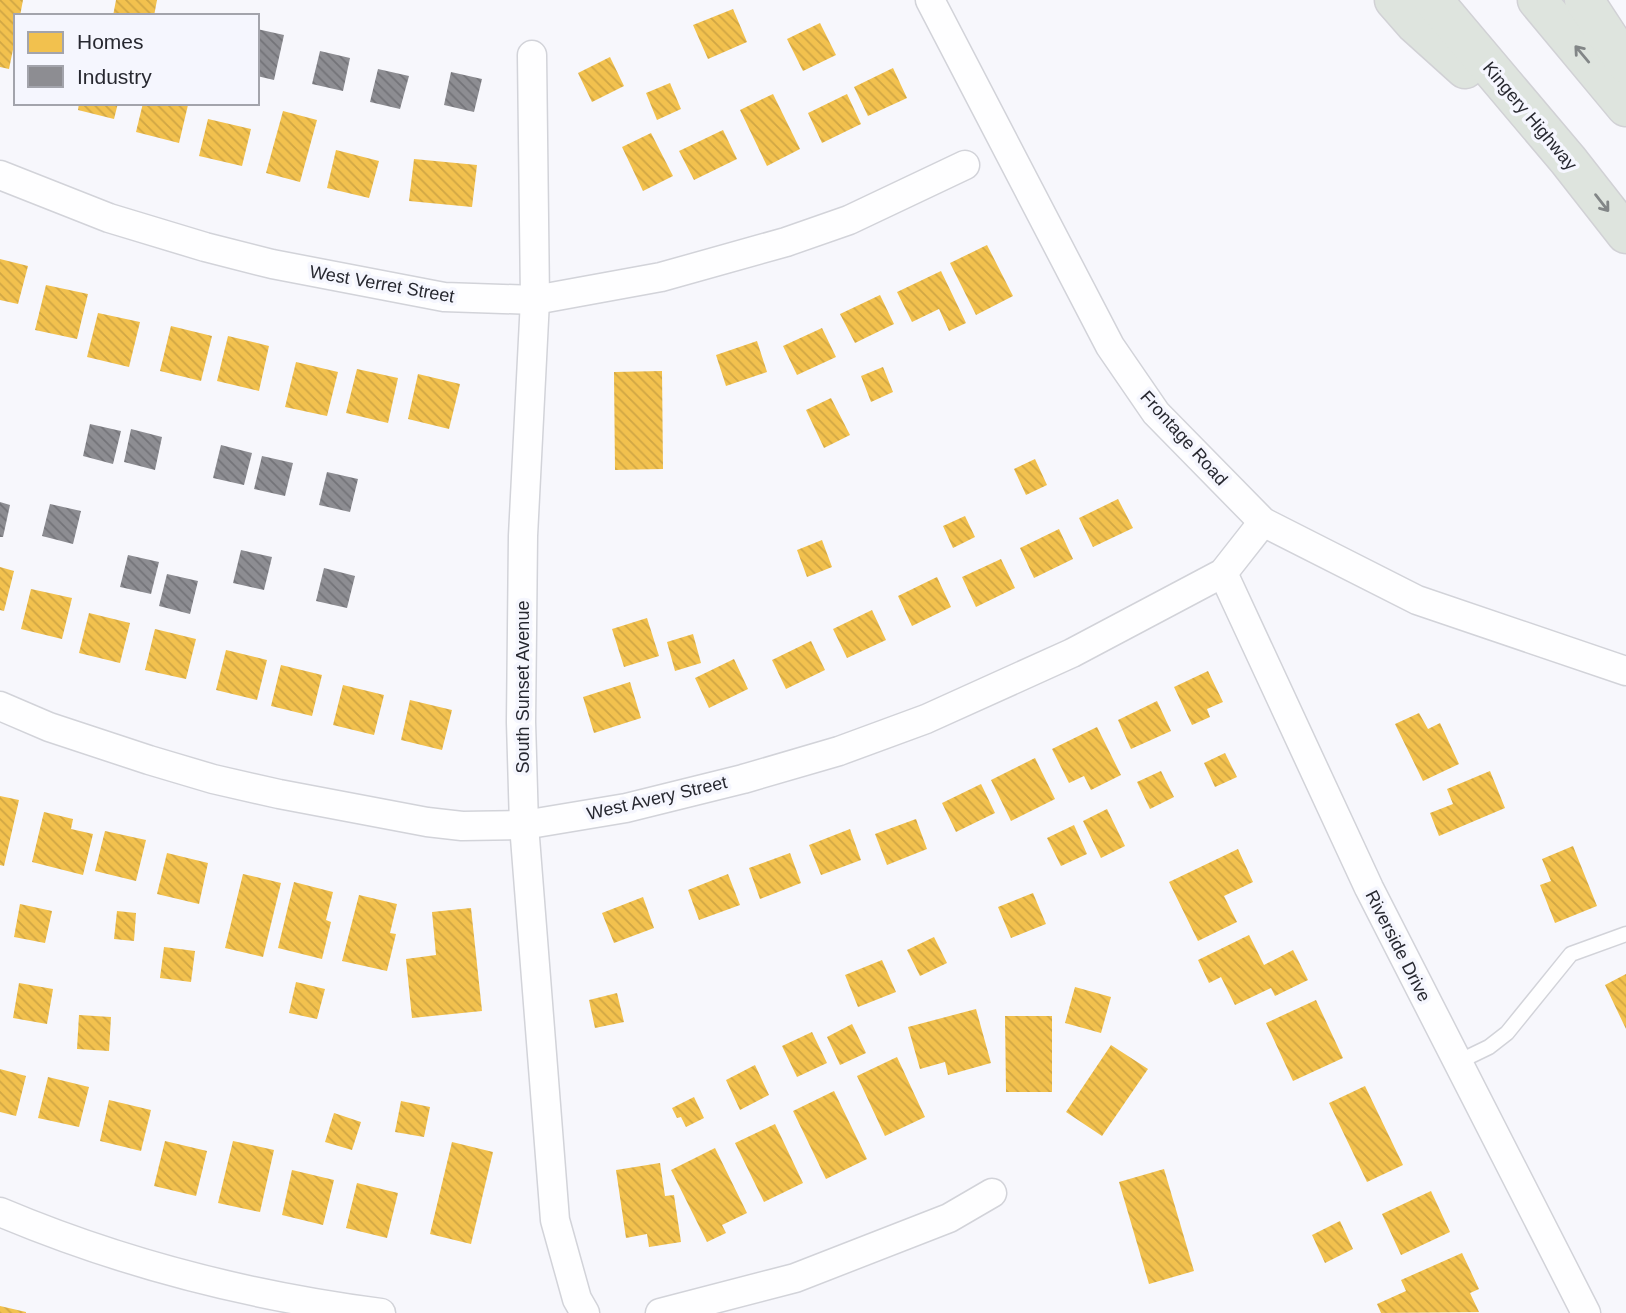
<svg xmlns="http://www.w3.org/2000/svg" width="1626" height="1313" font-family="Arial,sans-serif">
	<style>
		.homes { fill: url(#homes-back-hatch) }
		.industry { fill: url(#industry-back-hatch) }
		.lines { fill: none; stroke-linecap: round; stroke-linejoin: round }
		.service-casing { stroke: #d2d3d9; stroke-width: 17 }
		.minor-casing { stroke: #d2d3d9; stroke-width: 31 }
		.trunk-casing { stroke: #d1d1d5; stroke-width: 41 }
		.service { stroke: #fefeff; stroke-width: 14 }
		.minor { stroke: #fefeff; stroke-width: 28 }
		.trunk { stroke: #dee4de; stroke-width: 38 }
		.oneway { stroke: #828687 }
		.labels { text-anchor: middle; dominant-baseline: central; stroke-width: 7; stroke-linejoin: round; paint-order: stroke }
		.street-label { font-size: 18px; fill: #272830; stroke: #f5f6fe }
	</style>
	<defs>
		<pattern id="homes-back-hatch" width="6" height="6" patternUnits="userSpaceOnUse" patternTransform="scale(1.75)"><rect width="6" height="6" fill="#f2c14e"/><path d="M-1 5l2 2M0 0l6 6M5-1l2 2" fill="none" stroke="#d0a644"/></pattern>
		<pattern id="industry-back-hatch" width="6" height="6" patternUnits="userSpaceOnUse" patternTransform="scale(1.75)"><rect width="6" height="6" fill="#8d8d92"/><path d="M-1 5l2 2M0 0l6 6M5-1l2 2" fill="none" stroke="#737378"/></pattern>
	</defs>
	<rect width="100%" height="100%" fill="#f7f7fc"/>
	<!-- homes -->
	<g class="homes">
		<polygon points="0,0 23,0 20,16 16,16 16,35 9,69 0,67"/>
		<polygon points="116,0 157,0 154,16 113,16"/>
		<polygon points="733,9 747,42 708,59 693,25"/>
		<polygon points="820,23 836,55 803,71 787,39"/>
		<polygon points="610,57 624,86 592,102 578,73"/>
		<polygon points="893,68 907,98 868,116 854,87"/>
		<polygon points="670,83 681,109 657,120 646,93"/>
		<polygon points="773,94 800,149 767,166 740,110"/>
		<polygon points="847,94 861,124 822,143 808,113"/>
		<polygon points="79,103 118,103 114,119 78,110"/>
		<polygon points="143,103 188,105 179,143 136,132"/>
		<polygon points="283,111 317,120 300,182 266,173"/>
		<polygon points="208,119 251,129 242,166 199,156"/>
		<polygon points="723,130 737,159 694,180 679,151"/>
		<polygon points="651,133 673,176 643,191 622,147"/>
		<polygon points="336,150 379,161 369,198 327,188"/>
		<polygon points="414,159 477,165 472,207 409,201"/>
		<polygon points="987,245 1013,296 976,315 950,263"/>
		<polygon points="0,259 28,266 18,304 0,300"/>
		<polygon points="941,271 966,323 949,331 939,309 912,322 897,292"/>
		<polygon points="46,285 88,294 77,339 35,330"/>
		<polygon points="880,295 894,324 855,343 840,314"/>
		<polygon points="98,313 140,322 129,367 87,357"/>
		<polygon points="171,326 212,336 201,381 160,371"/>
		<polygon points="822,328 836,357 797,375 783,346"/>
		<polygon points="228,336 269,346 259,391 217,381"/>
		<polygon points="757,341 767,372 726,386 716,355"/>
		<polygon points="296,362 338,372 327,416 285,407"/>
		<polygon points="883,367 893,392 871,402 861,376"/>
		<polygon points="357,369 398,378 388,423 346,413"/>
		<polygon points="662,371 663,469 615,470 614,372"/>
		<polygon points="418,374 460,384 449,429 408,419"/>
		<polygon points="831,398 850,435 824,448 806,410"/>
		<polygon points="1035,459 1047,485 1026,495 1014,469"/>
		<polygon points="1118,499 1133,528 1093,547 1079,518"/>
		<polygon points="965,516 975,537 953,548 943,526"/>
		<polygon points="1059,529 1073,559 1034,578 1020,548"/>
		<polygon points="822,540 832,567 807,577 797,550"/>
		<polygon points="1001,559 1015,588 976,607 962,577"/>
		<polygon points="0,567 14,571 4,611 0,610"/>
		<polygon points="937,577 951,607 912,626 898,596"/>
		<polygon points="31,589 72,598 62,639 21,629"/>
		<polygon points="872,610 886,640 847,658 833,629"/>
		<polygon points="89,613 130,623 120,663 79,653"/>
		<polygon points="647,618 659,656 624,667 612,629"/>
		<polygon points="155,629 196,639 186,679 145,670"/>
		<polygon points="693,634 701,663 675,671 667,642"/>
		<polygon points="811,641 825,670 786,689 772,660"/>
		<polygon points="226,650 267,660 257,700 216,690"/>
		<polygon points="734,659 748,689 709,708 695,678"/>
		<polygon points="281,665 322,675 312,716 271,706"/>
		<polygon points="1208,671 1223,702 1207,709 1210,717 1192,725 1174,687"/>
		<polygon points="630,682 641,718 594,733 583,697"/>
		<polygon points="343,685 384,695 374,735 333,725"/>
		<polygon points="410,700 452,710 442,750 401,740"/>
		<polygon points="1157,701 1171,731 1131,749 1118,720"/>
		<polygon points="1419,713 1428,729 1440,723 1459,764 1423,781 1395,724"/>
		<polygon points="1097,727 1121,775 1091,790 1084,776 1069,783 1052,749"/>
		<polygon points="1225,753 1237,777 1215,787 1204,763"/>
		<polygon points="1035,758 1055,799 1011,821 991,780"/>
		<polygon points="1161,771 1174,797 1150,809 1137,782"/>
		<polygon points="1490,771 1505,808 1439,836 1430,813 1453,804 1447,789"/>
		<polygon points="981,784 995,813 956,832 942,803"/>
		<polygon points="0,796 19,800 4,866 0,865"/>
		<polygon points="1107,809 1125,846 1101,858 1083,821"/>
		<polygon points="44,812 73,819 71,829 93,834 83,875 32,862"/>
		<polygon points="916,819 927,849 887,865 875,834"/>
		<polygon points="1074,825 1087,854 1061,866 1047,838"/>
		<polygon points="850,829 861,860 821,875 809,845"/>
		<polygon points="105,831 146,840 136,881 95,871"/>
		<polygon points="1573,846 1597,906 1555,923 1540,885 1551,881 1542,859"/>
		<polygon points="1238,849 1253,882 1224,896 1237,922 1198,941 1169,882"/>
		<polygon points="167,853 208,863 199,904 157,894"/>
		<polygon points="790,853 801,883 760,899 749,868"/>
		<polygon points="243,874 281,883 263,957 225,948"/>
		<polygon points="728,874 740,905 699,920 688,890"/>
		<polygon points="294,882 333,892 326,920 331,922 322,959 278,948"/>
		<polygon points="1033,893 1046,924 1011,938 998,907"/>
		<polygon points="359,895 397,904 390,933 396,934 387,971 342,961"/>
		<polygon points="643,897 654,928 614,943 602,913"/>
		<polygon points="20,904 52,911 45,943 14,937"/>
		<polygon points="471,908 482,1011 412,1018 406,959 436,955 432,912"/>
		<polygon points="117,911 136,913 134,941 114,939"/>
		<polygon points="1249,935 1264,965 1293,950 1308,980 1275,996 1271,988 1235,1005 1221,977 1209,983 1198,960"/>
		<polygon points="934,937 947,963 920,976 907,950"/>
		<polygon points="164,947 195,951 191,982 160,978"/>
		<polygon points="882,960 896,992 858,1007 845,975"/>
		<polygon points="1626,974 1626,1029 1605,985"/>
		<polygon points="296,982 325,989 317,1019 289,1013"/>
		<polygon points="19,983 53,989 47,1024 13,1018"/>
		<polygon points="1075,987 1111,997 1101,1033 1065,1023"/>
		<polygon points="617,993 624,1022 595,1028 589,1000"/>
		<polygon points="1316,1000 1343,1058 1293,1081 1266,1023"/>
		<polygon points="976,1009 991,1063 948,1075 945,1062 920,1069 908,1027"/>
		<polygon points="79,1015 111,1017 109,1051 77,1049"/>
		<polygon points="1005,1016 1052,1016 1052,1092 1006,1092"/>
		<polygon points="852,1024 866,1053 840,1065 827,1037"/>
		<polygon points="812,1032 827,1063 797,1077 782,1046"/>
		<polygon points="1111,1045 1148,1069 1102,1136 1066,1112"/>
		<polygon points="897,1057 925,1117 885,1136 857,1076"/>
		<polygon points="755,1065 769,1095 740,1110 726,1080"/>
		<polygon points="0,1069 26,1076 16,1116 0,1112"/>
		<polygon points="48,1077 89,1087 79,1127 38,1118"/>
		<polygon points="1365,1086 1403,1165 1367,1182 1329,1103"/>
		<polygon points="834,1091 867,1159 826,1179 793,1111"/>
		<polygon points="694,1097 704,1118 686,1127 681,1117 677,1118 672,1108"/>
		<polygon points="109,1100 151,1110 141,1151 100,1141"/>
		<polygon points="401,1101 430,1107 424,1137 395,1132"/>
		<polygon points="334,1113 361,1122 352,1150 325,1142"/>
		<polygon points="775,1124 803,1183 764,1202 735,1143"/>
		<polygon points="165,1141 207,1151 196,1196 154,1186"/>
		<polygon points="233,1141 274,1150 260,1212 218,1203"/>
		<polygon points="452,1142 493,1152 471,1244 430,1234"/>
		<polygon points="715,1148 747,1213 722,1225 726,1233 707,1242 671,1170"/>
		<polygon points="660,1163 665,1196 674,1195 681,1242 649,1247 647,1234 626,1238 616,1170"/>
		<polygon points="1164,1169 1194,1271 1149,1284 1119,1182"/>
		<polygon points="292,1170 334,1180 323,1225 282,1215"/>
		<polygon points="357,1183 398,1193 387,1238 346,1228"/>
		<polygon points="1431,1191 1450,1232 1401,1255 1382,1214"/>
		<polygon points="1340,1221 1353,1249 1325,1263 1312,1235"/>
		<polygon points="1462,1253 1479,1289 1470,1293 1479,1312 1381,1313 1377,1304 1406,1291 1401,1280"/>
		<polygon points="0,1306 26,1312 26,1313 0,1313"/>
	</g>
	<!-- industry -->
	<g class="industry">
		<polygon points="257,29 284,35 274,80 257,76"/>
		<polygon points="320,51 350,58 343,91 312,84"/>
		<polygon points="378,69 409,76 400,109 370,102"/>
		<polygon points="451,72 482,79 474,112 444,105"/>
		<polygon points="90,424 121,431 113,464 83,456"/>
		<polygon points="131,429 162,437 155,470 124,462"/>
		<polygon points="221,445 252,453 244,485 213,478"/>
		<polygon points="262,456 293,463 285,496 254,489"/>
		<polygon points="327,472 358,479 350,512 319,505"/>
		<polygon points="0,502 10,505 3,537 0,537"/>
		<polygon points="50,504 81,511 73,544 42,536"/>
		<polygon points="241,550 272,557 264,590 233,583"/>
		<polygon points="128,555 159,562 151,594 120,587"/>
		<polygon points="324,568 355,576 347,608 316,601"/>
		<polygon points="167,574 198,581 190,614 159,606"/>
	</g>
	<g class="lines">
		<!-- service casing -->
		<g class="service-casing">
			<polyline id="service" points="1458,1062 1489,1047 1507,1033 1571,954 1626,934"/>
		</g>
		<!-- minor casing -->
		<g class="minor-casing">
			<g id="minor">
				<polyline points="930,0 1110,346 1156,413 1263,522 1417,600 1626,671"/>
				<polyline points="532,55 535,300 523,536 521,722 524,825 555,1220 577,1299 585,1313"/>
				<polyline points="0,175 109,218 205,247 272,264 444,297 535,300 661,277 786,242 849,220 965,165"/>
				<polyline points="1223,573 1369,888 1586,1313"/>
				<polyline points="0,706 49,727 149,760 213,779 279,794 427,822 462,826 524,825 626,808 743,779 839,751 926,719 1072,653 1223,573 1263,522"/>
				<path d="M0 1212C121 1263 250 1296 381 1313"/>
				<polyline points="660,1313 795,1278 949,1218 992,1193"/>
			</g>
		</g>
		<!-- trunk casing -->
		<g class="trunk-casing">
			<g id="trunk">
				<polyline points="1394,0 1415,24 1465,69"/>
				<polyline points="1433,0 1568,160 1626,234"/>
				<polyline points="1537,0 1626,107"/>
				<polyline points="1584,0 1626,64"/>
			</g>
		</g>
		<!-- service -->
		<use href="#service" class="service"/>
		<!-- minor -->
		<use href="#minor" class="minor"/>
		<!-- trunk -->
		<use href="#trunk" class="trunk"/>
	</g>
	<!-- one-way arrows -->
	<defs><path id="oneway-shaft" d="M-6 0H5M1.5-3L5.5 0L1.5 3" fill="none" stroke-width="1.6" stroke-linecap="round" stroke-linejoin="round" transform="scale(1.75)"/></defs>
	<g class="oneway">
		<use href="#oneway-shaft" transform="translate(1582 54) rotate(-130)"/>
		<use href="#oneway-shaft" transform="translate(1602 203) rotate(52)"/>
	</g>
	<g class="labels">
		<!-- street labels -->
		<g class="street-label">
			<text transform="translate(1530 116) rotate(50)">Kingery Highway</text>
			<text transform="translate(382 284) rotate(10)">West Verret Street</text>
			<text transform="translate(1184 438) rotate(48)">Frontage Road</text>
			<text transform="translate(523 687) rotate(-90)">South Sunset Avenue</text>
			<text transform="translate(657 798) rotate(-13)">West Avery Street</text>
			<text transform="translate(1398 946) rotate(63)">Riverside Drive</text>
		</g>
	</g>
	<!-- legend -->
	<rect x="14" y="14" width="245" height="91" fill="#f5f6fe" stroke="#a3a4ac" stroke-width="2"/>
	<rect x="28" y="32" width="35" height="21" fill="#f2c14e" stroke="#a3a4ac" stroke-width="2"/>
	<text x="77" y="49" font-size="21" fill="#272830">Homes</text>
	<rect x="28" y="66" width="35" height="21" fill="#8d8d92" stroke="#a3a4ac" stroke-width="2"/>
	<text x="77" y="84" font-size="21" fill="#272830">Industry</text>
</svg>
